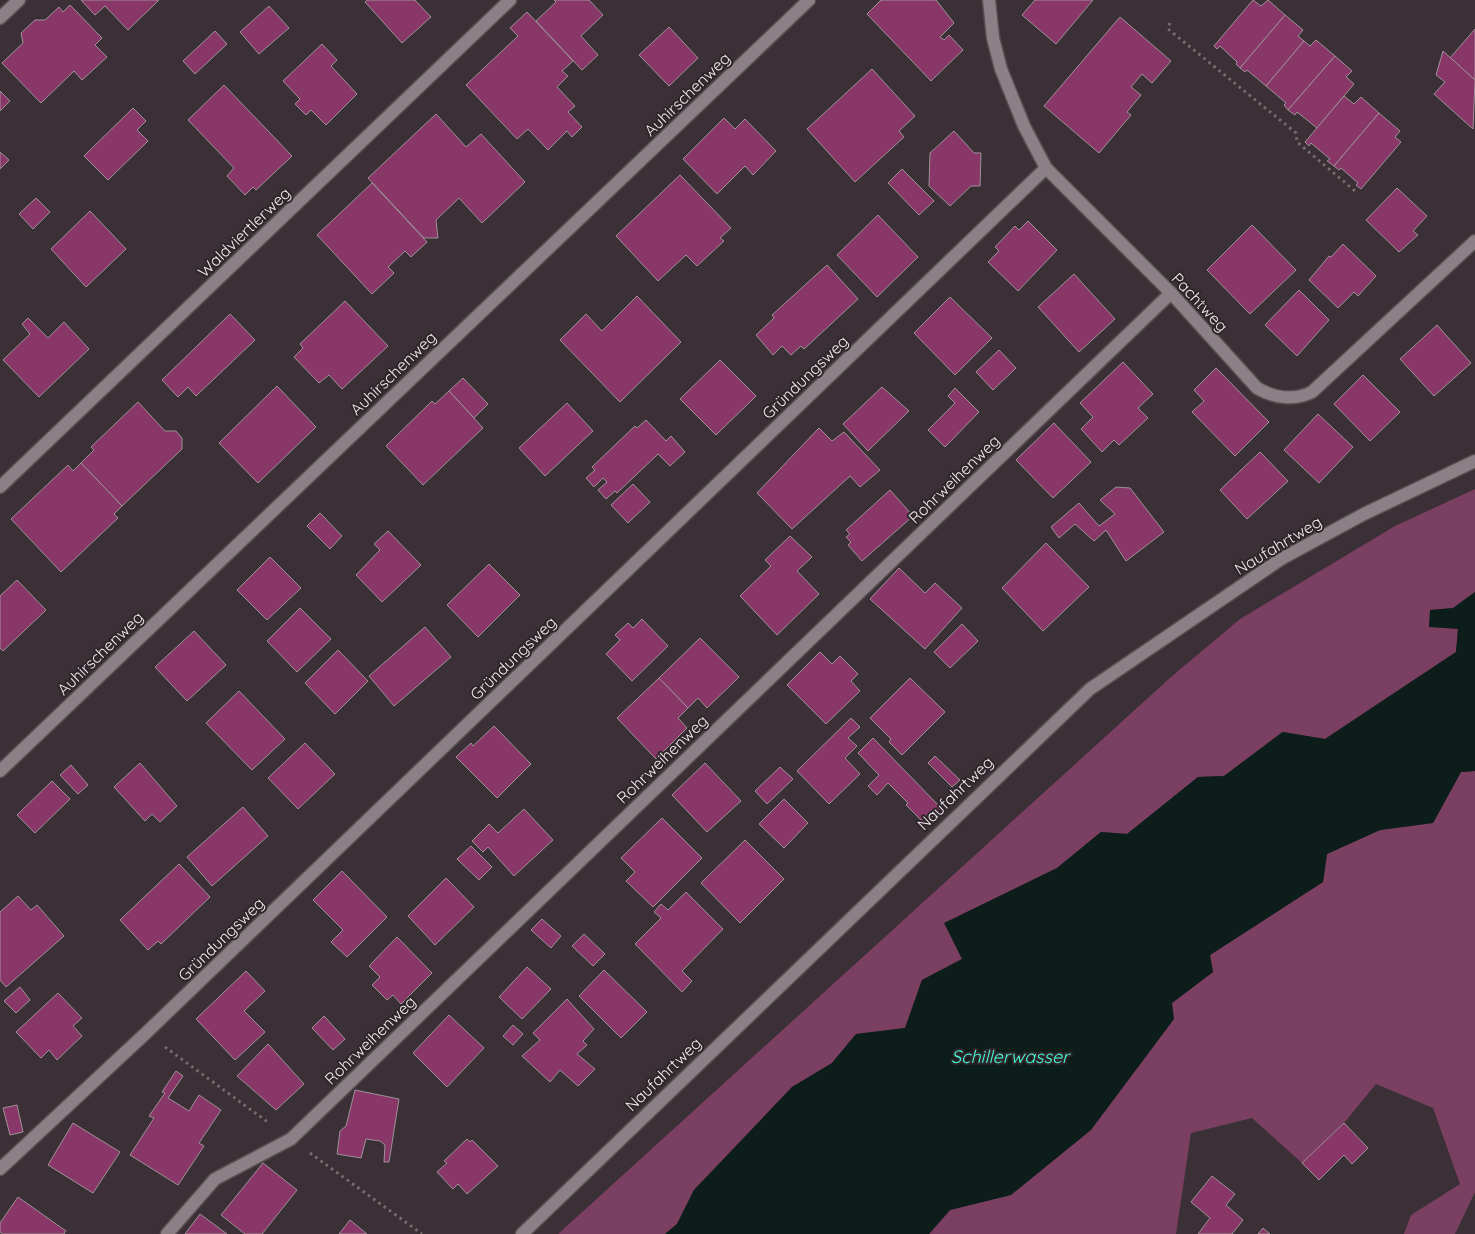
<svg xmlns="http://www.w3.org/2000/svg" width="1475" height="1234" font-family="Quicksand,sans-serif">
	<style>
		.green { fill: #7b3f61 }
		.water { fill: #0d1e1a }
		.building { fill: #883768; stroke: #9e9298 }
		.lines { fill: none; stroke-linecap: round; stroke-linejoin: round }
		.minor-casing { stroke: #574f53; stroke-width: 15 }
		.path { stroke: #766e72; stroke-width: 3; stroke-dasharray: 2.5 4; stroke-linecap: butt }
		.minor { stroke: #8b8085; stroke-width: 12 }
		.labels { text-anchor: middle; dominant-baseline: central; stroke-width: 4; stroke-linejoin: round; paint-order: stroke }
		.street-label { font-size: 16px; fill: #f1ebee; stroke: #2f262b }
		.water-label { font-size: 18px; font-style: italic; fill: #45fed9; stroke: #2f262b }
	</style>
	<rect width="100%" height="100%" fill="#3a3035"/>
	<!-- green -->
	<g class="green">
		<polygon points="1475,489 1475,592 1453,608 1431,610 1458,629 1456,652 1325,739 1282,732 1224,776 1198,777 1127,834 1101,832 1057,868 945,923 962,959 922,980 905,1028 856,1034 832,1063 792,1087 694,1190 677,1224 665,1234 558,1234 1171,677 1240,619 1395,526"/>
		<polygon points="1475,771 1475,1192 1455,1234 1404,1234 1411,1215 1460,1184 1433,1108 1376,1084 1344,1123 1302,1163 1252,1118 1191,1133 1176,1234 929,1234 950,1210 1011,1195 1172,1003 1213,972 1210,955 1323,882 1327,854 1380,830 1433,823 1461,772"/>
	</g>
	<!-- water -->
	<polygon class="water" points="1475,592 1475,771 1461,772 1433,823 1380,830 1327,854 1323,882 1210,955 1213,972 1172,1003 1174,1019 1091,1130 1011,1195 950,1210 929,1234 665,1234 677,1224 694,1190 792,1087 832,1063 856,1034 905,1028 922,980 962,959 944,923 1057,868 1101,832 1127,834 1198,777 1224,776 1283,732 1325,739 1456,652 1458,629 1429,627 1430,610 1453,608"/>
	<!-- building -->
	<g class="building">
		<polygon points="81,0 159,0 128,30 105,6 95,15"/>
		<polygon points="367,0 415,0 431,17 402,43 365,2"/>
		<polygon points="554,0 589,0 603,15 581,36 598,55 582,70 536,21 556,2"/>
		<polygon points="881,0 936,0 954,23 940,37 944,40 949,35 963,50 931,81 867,14"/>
		<polygon points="1035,0 1093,0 1056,44 1022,15"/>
		<polygon points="1253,0 1261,6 1268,0 1285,15 1240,68 1236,64 1237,62 1220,46 1217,49 1214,46"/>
		<polygon points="70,5 102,38 95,45 107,57 82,80 74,71 41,103 2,63 23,43 21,33 35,20 45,20 59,7 63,12"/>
		<polygon points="269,6 289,28 259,54 240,32"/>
		<polygon points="527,12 573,61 562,71 568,76 557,87 575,106 568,112 582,127 572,137 567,131 548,150 528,129 517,139 466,85 518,36 510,28"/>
		<polygon points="1285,15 1303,30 1298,36 1304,41 1266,86 1247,70 1245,72 1240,68"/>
		<polygon points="1120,17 1171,61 1152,83 1142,74 1131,87 1141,95 1127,112 1131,115 1099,153 1044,106"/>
		<polygon points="669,27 698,58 669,86 639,55"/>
		<polygon points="1475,29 1475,80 1450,58"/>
		<polygon points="215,31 227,44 195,74 183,61"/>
		<polygon points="1316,40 1335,56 1288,110 1284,105 1286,103 1266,86 1304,41 1310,46"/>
		<polygon points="322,44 337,60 331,66 357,94 326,125 311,110 306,115 295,104 300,99 283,81"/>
		<polygon points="1443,51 1475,80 1473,129 1434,94 1445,82 1436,75"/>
		<polygon points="1335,56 1352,71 1346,77 1354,84 1317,128 1297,112 1295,115 1288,110"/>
		<polygon points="872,69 915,116 899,131 904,137 855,182 807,129"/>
		<polygon points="224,85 292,156 256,190 253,187 245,195 227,176 234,168 188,120"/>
		<polygon points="0,91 10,101 0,111"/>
		<polygon points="1344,96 1354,104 1361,97 1379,113 1334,166 1327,161 1330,159 1311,143 1309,146 1305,142"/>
		<polygon points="133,108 146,121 137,130 148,141 108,180 84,156"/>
		<polygon points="1379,113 1400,131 1395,137 1401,142 1361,189 1356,185 1358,183 1341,168 1339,170 1334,166"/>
		<polygon points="436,114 466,147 481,134 525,182 482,223 459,198 436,220 438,238 424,238 368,178"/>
		<polygon points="724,118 735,129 745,119 776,151 753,175 745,166 717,194 683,159"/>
		<polygon points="954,131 974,153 981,153 980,186 971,186 950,206 929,186 930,153"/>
		<polygon points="0,152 9,160 0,169"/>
		<polygon points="902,169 934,201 919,215 888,183"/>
		<polygon points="680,175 731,228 720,238 724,241 697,266 686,255 658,281 616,236"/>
		<polygon points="372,183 427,242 411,257 405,251 388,267 394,273 372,294 317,235"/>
		<polygon points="1397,188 1427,216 1413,231 1418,235 1399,252 1366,220"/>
		<polygon points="36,198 50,212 33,229 19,214"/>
		<polygon points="90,211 126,249 86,287 51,249"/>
		<polygon points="878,215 918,257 877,297 837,255"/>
		<polygon points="1028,221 1057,250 1018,291 988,262 999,251 995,247 1015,226 1019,230"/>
		<polygon points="1252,225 1296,270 1250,314 1207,270"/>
		<polygon points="1343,244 1376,276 1358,296 1354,292 1338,308 1309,280 1329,256 1331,257"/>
		<polygon points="827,265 858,299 804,349 801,346 791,355 782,346 773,355 756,335 774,318 772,315"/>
		<polygon points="1074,274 1115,319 1079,352 1038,307"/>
		<polygon points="1299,290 1329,320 1297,356 1265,325"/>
		<polygon points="637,296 681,342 620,402 560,340 586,314 602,331"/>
		<polygon points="950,297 992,338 955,375 914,333"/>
		<polygon points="345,301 388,346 342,389 329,375 319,383 294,357 303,348 300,344"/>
		<polygon points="230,314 255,340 196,396 188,387 178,397 162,380"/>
		<polygon points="28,318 48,338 64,322 89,349 39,397 3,360 30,334 22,324"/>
		<polygon points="1437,325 1471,363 1434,396 1400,359"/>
		<polygon points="999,350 1016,368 993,390 976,372"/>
		<polygon points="720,360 756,396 716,435 680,399"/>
		<polygon points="1123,362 1153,394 1138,408 1148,418 1119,445 1114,440 1102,452 1081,429 1093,417 1080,403"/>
		<polygon points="1216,368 1269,422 1235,456 1192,412 1204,401 1194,390"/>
		<polygon points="1363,375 1400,412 1370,441 1334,404"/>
		<polygon points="463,378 488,404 474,418 449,391"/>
		<polygon points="277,386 316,427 258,483 219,443"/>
		<polygon points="882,387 909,411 868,451 843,424"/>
		<polygon points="955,388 979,412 945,447 928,430 955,403 948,396"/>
		<polygon points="449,391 483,428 423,485 386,446 432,401 435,404"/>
		<polygon points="138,402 165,431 176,431 182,438 182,449 122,506 81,463 94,450 91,447"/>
		<polygon points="567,403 593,431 545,476 519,448"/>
		<polygon points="1318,414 1353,447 1319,483 1284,450"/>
		<polygon points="646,420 666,441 671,436 685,452 670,466 658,454 617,493 615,491 606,499 598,490 607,482 603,478 594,487 586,478 595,470 592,467 635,426 637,428"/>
		<polygon points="1054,423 1091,462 1053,498 1016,460"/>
		<polygon points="819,428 832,441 844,432 880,470 860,487 850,476 792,529 757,493"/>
		<polygon points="1260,452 1288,481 1247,519 1220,490"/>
		<polygon points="81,463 122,506 114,514 118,518 61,572 11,519 68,465 73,471"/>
		<polygon points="633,484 650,502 628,523 611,505"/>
		<polygon points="1116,487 1130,488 1164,532 1126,561 1106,530 1094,541 1075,524 1059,538 1051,527 1079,503 1099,526 1115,514 1100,500"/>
		<polygon points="890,490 913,516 862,561 848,545 851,542 846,537 850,534 846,530"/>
		<polygon points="320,513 342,536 330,549 307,526"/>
		<polygon points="388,531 421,565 382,602 356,575 380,550 374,544"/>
		<polygon points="790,536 812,557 797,571 819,594 777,635 740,596 771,566 765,560"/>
		<polygon points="1046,543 1089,587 1043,631 1002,588"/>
		<polygon points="270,557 301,588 267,620 237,590"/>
		<polygon points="489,564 520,595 478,637 447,605"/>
		<polygon points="899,568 925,593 935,583 962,608 925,649 870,599"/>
		<polygon points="17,580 46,610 3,651 0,648 0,596"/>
		<polygon points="300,608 331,639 297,672 267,641"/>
		<polygon points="642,619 668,646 632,681 606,654 620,640 615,635 628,623 633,628"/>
		<polygon points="962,624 978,641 950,668 934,652"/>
		<polygon points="425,627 451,657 394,706 369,676"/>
		<polygon points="194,631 226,665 187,701 155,667"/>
		<polygon points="700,638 739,677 707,708 698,698 688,708 659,678"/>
		<polygon points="338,650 368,681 335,714 305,683"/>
		<polygon points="820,652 832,664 840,656 858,674 851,681 860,691 826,724 787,685"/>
		<polygon points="659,678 688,708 678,718 687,728 656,759 617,718"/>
		<polygon points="910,678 945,712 902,755 889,742 891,739 870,718"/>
		<polygon points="239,691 285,739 252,770 206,723"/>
		<polygon points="851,718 860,727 848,738 857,746 845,758 860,774 829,804 797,771"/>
		<polygon points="494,726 531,764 497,798 456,757 471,743 473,746"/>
		<polygon points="873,738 941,808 925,824 906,805 908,803 888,783 877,795 868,786 879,775 858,753"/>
		<polygon points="305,743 335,774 298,809 268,778"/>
		<polygon points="935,756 960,780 952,787 928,763"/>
		<polygon points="140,763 177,806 160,822 152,814 145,821 114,787"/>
		<polygon points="705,763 741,801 707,832 672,795"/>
		<polygon points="71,765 88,785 78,794 60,775"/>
		<polygon points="780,767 793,779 767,804 755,791"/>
		<polygon points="52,781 70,799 35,833 17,815"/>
		<polygon points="784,799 808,823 784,848 759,824"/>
		<polygon points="243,807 268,836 212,886 187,857"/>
		<polygon points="524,809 553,840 514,876 488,847 483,852 472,841 489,824 498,833"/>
		<polygon points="662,818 702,858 653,907 626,881 635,872 621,858"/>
		<polygon points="745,840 784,879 740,923 701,883"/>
		<polygon points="471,846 492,867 479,880 457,859"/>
		<polygon points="179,864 210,897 161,944 158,941 148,950 120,920"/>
		<polygon points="342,871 387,917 347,957 331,942 343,930 313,900"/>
		<polygon points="446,878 474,907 435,945 408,916"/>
		<polygon points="686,892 723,929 682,971 692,981 682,992 635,944 661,918 654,912 661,904 668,910"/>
		<polygon points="18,896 31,910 37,905 64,936 6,987 0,980 0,912"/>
		<polygon points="542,919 561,936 551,948 531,930"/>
		<polygon points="584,934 605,954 593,966 572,946"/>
		<polygon points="397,937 432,973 401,1004 393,995 387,1000 372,985 380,977 369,966"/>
		<polygon points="527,967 551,989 522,1019 499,997"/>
		<polygon points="604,970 647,1012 621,1038 579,996"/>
		<polygon points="246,971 265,991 244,1011 265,1032 235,1060 196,1019"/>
		<polygon points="20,987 30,1000 16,1013 4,1001"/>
		<polygon points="58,993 82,1018 73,1026 82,1036 57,1060 49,1050 41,1058 16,1032"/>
		<polygon points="567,999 594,1029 583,1041 587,1045 577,1054 595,1069 578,1086 560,1070 550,1082 522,1056 540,1040 533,1033"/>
		<polygon points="449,1015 484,1048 447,1087 413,1053"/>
		<polygon points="324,1016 345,1039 333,1050 312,1028"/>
		<polygon points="513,1025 523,1034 513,1045 503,1036"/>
		<polygon points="268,1044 304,1084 276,1110 237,1076"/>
		<polygon points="176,1071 183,1076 168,1098 189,1111 199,1095 221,1110 199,1143 204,1146 178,1185 130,1155 154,1118 149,1116 165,1093 162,1092"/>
		<polygon points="355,1090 399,1099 389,1162 384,1162 385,1145 380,1141 366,1139 361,1158 337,1154 340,1131 346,1126"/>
		<polygon points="17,1105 23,1132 10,1135 3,1108"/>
		<polygon points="73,1123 120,1152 93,1193 48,1165"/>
		<polygon points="1344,1123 1368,1148 1352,1164 1344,1155 1319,1180 1302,1163"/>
		<polygon points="467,1139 470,1142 472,1140 498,1166 467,1194 458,1184 453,1189 437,1172 447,1163 444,1161"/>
		<polygon points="263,1163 297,1190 262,1234 245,1234 221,1215"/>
		<polygon points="1212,1176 1235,1194 1226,1205 1243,1220 1232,1234 1198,1234 1210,1218 1191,1202"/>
		<polygon points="18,1197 66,1231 64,1234 3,1234 0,1232 0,1223"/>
		<polygon points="200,1214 227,1234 185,1234"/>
		<polygon points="350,1220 367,1234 339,1234"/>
		<polygon points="1263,1228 1270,1234 1258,1234"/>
	</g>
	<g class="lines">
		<!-- minor casing -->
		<g class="minor-casing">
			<g id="minor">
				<path d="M989 0 993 38 1001 69 1024 126 1046 168 1171 293 1257 388C1274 398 1294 401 1312 392L1475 241"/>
				<polyline points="0,18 19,0"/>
				<polyline points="0,487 510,0"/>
				<polyline points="0,771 809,0"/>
				<polyline points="0,1169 146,1033 1046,168"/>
				<polyline points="167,1234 215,1179 291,1139 1171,293"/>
				<polyline points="522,1234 1090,689 1281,559 1364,514 1475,461"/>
			</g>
		</g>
		<!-- path -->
		<g class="path">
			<polyline points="1170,23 1168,29 1296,133 1297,142 1355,191"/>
			<polyline points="165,1047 269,1123"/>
			<polyline points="310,1153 422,1234"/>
		</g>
		<!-- minor -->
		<use href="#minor" class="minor"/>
	</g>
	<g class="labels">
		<!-- street labels -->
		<g class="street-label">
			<text transform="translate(687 94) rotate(-44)">Auhirschenweg</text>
			<text transform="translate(244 232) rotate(-44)">Waldviertlerweg</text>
			<text transform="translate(1200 302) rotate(47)">Pachtweg</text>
			<text transform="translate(393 373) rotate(-44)">Auhirschenweg</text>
			<text transform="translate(805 377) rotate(-44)">Gründungsweg</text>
			<text transform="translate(954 479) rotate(-44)">Rohrweihenweg</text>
			<text transform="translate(1278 545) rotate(-31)">Naufahrtweg</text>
			<text transform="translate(100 653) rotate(-44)">Auhirschenweg</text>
			<text transform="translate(513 658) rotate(-44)">Gründungsweg</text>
			<text transform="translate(662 759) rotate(-44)">Rohrweihenweg</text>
			<text transform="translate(955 793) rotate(-44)">Naufahrtweg</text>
			<text transform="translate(221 939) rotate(-44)">Gründungsweg</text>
			<text transform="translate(370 1040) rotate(-44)">Rohrweihenweg</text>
			<text transform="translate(663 1074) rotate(-44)">Naufahrtweg</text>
		</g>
		<!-- water labels -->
		<g class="water-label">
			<text x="1010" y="1056">Schillerwasser</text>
		</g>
	</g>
</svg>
